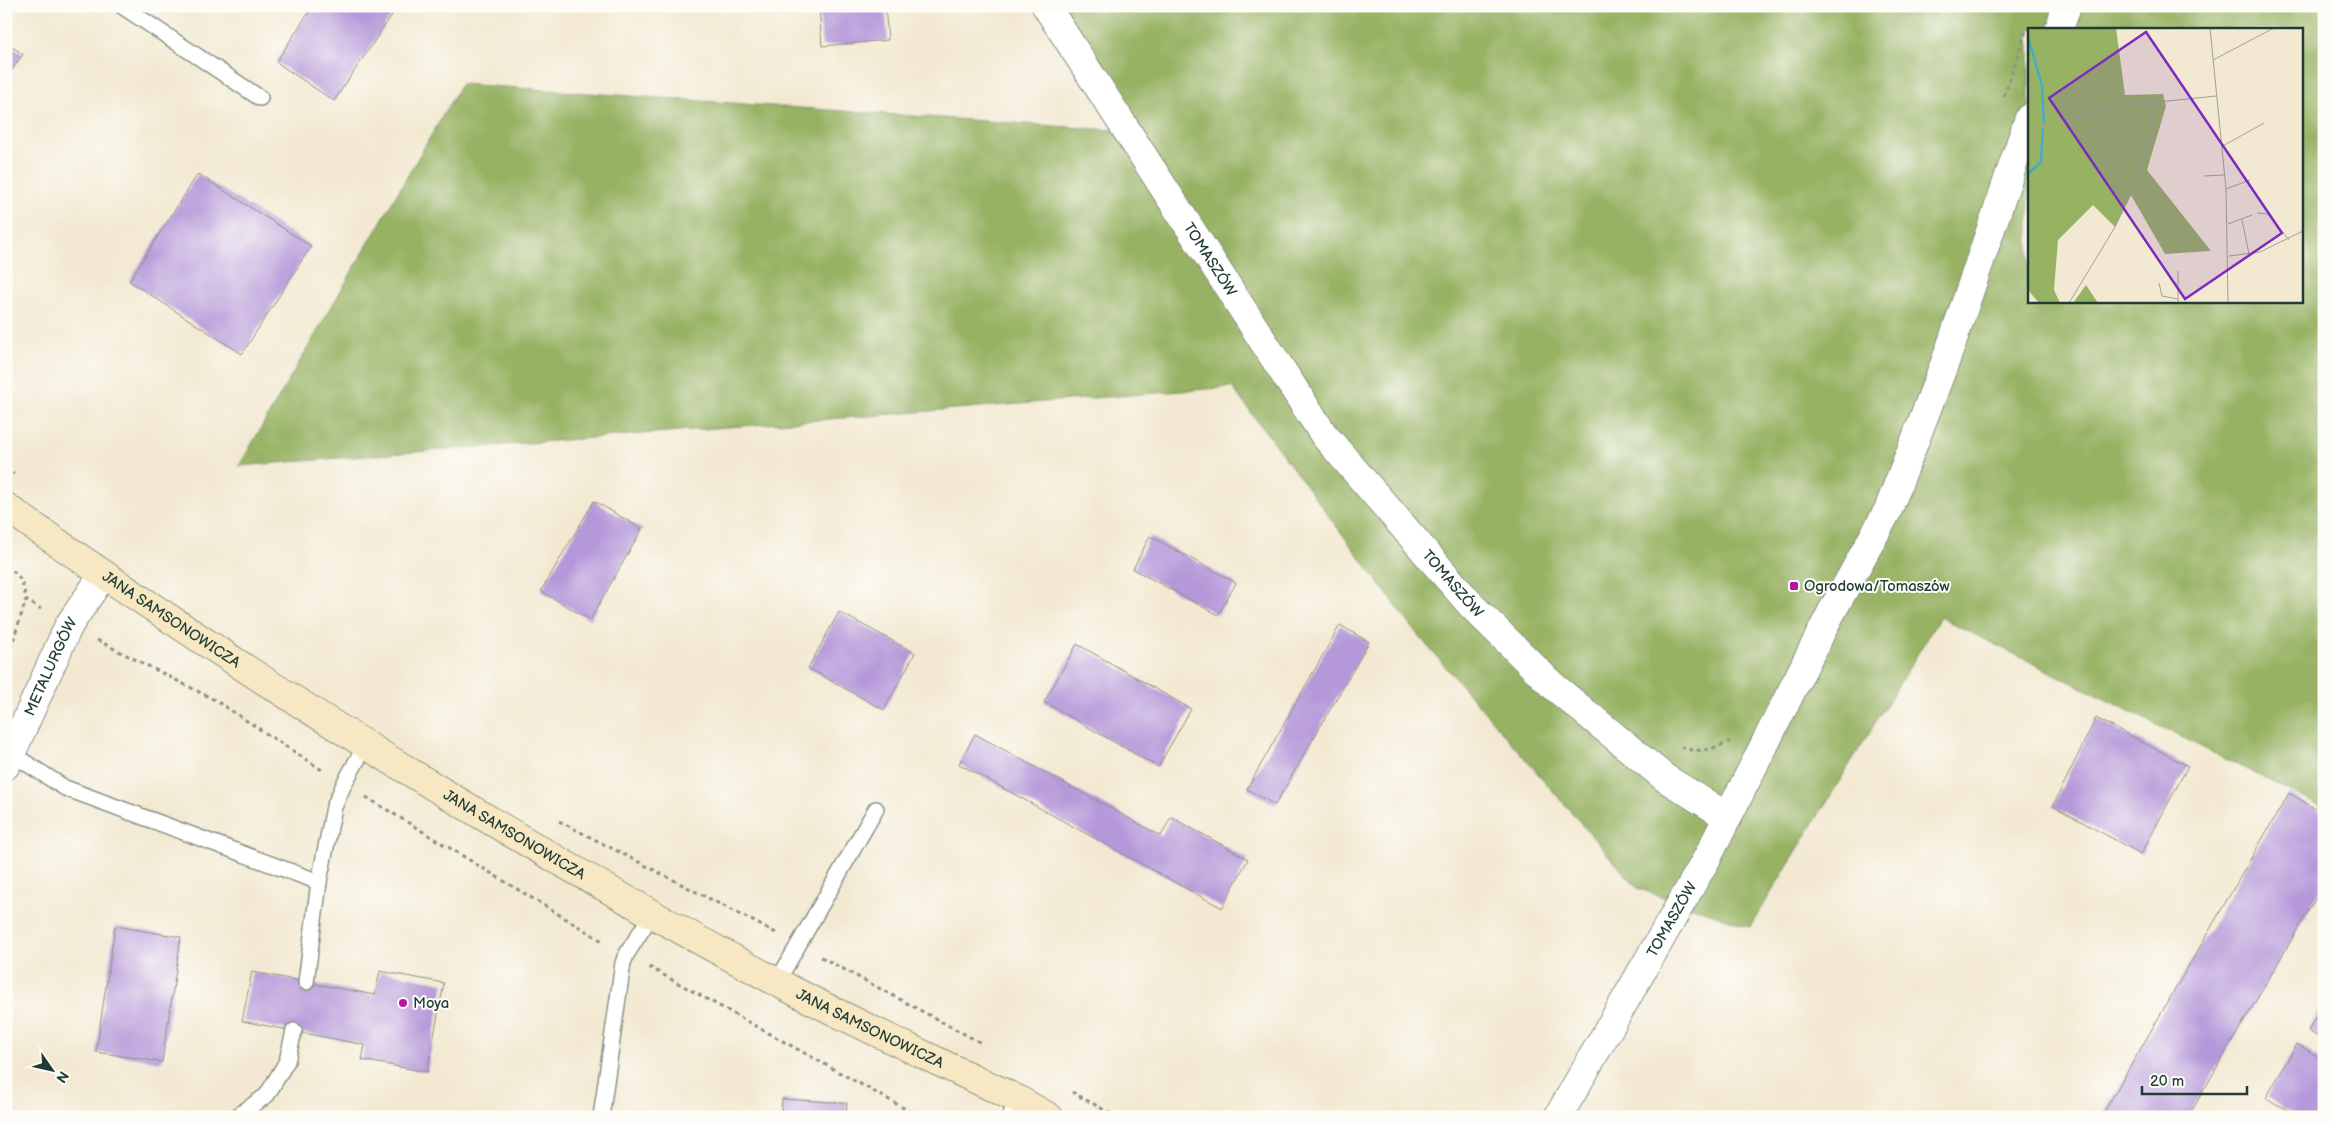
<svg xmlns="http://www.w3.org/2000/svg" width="2330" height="1123" font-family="'Balsamiq Sans',sans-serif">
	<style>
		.forest { fill: #97b263; stroke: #5b784c; fill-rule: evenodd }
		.building { fill: #b598d9 }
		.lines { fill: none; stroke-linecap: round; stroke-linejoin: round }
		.lane-casing { stroke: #899383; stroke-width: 18 }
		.street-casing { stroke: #899383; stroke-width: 30 }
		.secondary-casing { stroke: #899383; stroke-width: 30 }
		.path { stroke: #899383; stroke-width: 3; stroke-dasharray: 4 4; stroke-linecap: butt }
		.lane { stroke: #fff; stroke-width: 15 }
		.street { stroke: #fff; stroke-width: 28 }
		.secondary { stroke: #f7e8c3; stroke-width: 28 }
		.poi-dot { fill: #b5179e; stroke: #fdfcf7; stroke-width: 2 }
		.labels { text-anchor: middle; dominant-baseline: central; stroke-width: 4; stroke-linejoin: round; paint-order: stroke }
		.street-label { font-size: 15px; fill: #1f3d34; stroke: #fdfcf7 }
		.poi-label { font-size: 15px; fill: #1f3d34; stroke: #fdfcf7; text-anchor: start }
		.inset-river { fill: none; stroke: #43adc2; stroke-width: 2.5 }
		.inset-road { fill: none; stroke: #9ea493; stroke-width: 1 }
		.view { fill: #7b2cbf; fill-opacity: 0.15; stroke: #7b2cbf; stroke-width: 2.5 }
		.inset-edge { fill: none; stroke: #1f3d34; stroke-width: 2.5 }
	</style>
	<rect width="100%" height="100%" fill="#fdfcf7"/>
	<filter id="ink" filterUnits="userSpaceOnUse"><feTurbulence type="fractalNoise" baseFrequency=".02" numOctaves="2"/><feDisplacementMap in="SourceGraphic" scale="10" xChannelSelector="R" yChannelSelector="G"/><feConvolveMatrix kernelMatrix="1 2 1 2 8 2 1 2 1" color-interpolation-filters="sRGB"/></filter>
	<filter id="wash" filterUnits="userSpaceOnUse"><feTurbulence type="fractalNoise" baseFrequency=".0096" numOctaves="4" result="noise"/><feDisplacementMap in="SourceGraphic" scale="20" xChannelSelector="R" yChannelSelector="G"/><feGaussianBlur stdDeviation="1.12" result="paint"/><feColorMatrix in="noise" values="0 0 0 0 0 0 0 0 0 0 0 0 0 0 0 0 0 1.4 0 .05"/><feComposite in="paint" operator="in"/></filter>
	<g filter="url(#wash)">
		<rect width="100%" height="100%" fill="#f3e9d2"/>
		<!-- forest -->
		<path class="forest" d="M1050 6H2324V808L1940 617 1750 927 1637 888 1418 635 1232 387 239 466 461 84 1125 131ZM2029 29H2301V301H2029Z"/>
		<g id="blocks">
			<!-- building -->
			<g class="building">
				<polygon points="313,6 398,6 334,101 276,62"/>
				<polygon points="819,6 885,6 888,40 822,46"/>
				<polygon points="6,43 23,54 6,78"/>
				<polygon points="198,174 311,246 242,354 129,281"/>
				<polygon points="594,501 642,529 590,620 541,591"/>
				<polygon points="1150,536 1236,583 1218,615 1133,569"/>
				<polygon points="839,612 915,653 884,710 808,668"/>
				<polygon points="1340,625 1369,642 1275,805 1247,789"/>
				<polygon points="1077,644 1191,709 1158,767 1044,702"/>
				<polygon points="2096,718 2188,766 2141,854 2053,806"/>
				<polygon points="975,734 1161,836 1171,817 1248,859 1222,908 959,764"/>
				<polygon points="2289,793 2324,814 2324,884 2188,1117 2101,1117"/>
				<polygon points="115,926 181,937 162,1062 96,1052"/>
				<polygon points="380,971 444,983 427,1072 362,1060 365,1045 242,1021 252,972 375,995"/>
				<polygon points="2324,1002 2324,1040 2308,1031"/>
				<polygon points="2297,1044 2324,1060 2324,1117 2299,1117 2266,1098"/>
				<polygon points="782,1099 847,1103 846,1117 781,1117"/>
			</g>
		</g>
	</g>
	<g filter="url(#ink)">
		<use href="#blocks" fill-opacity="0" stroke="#899383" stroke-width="1"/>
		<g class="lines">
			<!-- lane casing -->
			<g class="lane-casing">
				<g id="lane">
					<polyline points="122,6 260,98"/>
					<polyline points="12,754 65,788 319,882"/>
					<polyline points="306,982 319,882 334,807 344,784 365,746"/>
					<polyline points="777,982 876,809"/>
					<polyline points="236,1117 267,1095 287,1061 294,1031"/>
					<polyline points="601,1117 623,963 626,955 652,914"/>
					<polyline points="1010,1117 1017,1099"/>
				</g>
			</g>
			<!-- street casing -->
			<g class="street-casing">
				<g id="street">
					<path id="s1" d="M1046 6 1324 435 1472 606 1551 684 1665 778 1728 817"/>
					<polyline points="2059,29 2067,6"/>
					<path id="s2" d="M6 765 69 625 103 575"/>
					<path id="s3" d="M1558 1117 1707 858 1831 613 1888 510 1947 357 2029 118"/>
				</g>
			</g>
			<!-- secondary casing -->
			<g class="secondary-casing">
				<g id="secondary">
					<path id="s4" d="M6 507C252 679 508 839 773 980 853 1023 936 1060 1017 1099L1049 1117"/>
				</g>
			</g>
			<!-- path -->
			<g class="path">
				<polyline points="2004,96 2026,31"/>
				<polyline points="6,469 14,474"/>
				<path d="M6 566C21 575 23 583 26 600L41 609"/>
				<polyline points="97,640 215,700 322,770"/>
				<polyline points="6,663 26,600"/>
				<path d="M1681 747C1698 754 1714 749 1730 741"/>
				<polyline points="366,797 604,942"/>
				<polyline points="559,821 776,933"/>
				<polyline points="821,957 983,1044"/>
				<polyline points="649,967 920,1117"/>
				<polyline points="1072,1092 1117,1117"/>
			</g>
			<!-- lane -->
			<use href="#lane" class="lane"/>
			<!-- street -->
			<use href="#street" class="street"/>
			<!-- secondary -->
			<use href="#secondary" class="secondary"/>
		</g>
	</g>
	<!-- markers -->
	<g class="poi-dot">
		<rect x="1789" y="581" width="10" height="10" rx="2.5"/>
		<circle cx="403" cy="1003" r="5"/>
	</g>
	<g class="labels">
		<!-- street labels -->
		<g class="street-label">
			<text stroke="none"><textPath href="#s1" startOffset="302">TOMASZÓW</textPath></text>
			<text stroke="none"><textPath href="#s1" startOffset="708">TOMASZÓW</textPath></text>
			<text stroke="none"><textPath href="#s4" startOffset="200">JANA SAMSONOWICZA</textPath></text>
			<text stroke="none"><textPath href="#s2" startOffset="108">METALURGÓW</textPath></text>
			<text stroke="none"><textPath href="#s4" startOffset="605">JANA SAMSONOWICZA</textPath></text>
			<text stroke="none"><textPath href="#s3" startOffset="228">TOMASZÓW</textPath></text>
			<text stroke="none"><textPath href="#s4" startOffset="1010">JANA SAMSONOWICZA</textPath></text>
		</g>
		<!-- poi labels -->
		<g class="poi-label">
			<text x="1804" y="586">Ogrodowa/Tomaszów</text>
			<text x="413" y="1003">Moya</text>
		</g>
	</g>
	<!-- overview -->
	<g transform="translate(2028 28)">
		<rect width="275" height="275" fill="#f3e9d2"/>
		<path d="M0 0H88L97 67 135 66 138 78 119 142 183 223 137 226 103 167 87 199 65 177 30 212 26 262 32 275H11L0 262ZM58 257 70 275H45Z" fill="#97b263"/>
		<path class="inset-river" d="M0 9 14 58 16 96M0 146 13 134 15 100"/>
		<path class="inset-road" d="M182 0 198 161 200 275M185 32 246 0M0 102 91 78 188 68M193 119 236 95M176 148 196 147M198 161 222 152M229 185 240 186 261 212M214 192 221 226M200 196 224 187M201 228 232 224 275 203M150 243V275M131 255 134 268 150 271M41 275 87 199 103 166 123 108 127 74"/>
		<path class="view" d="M118 4 254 205 157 271 21 70Z"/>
		<rect width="275" height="275" class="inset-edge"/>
	</g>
	<!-- margin -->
	<rect width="2330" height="1123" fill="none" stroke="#fdfcf7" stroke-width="25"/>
	<!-- north arrow -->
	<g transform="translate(52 1070) rotate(124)" stroke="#fdfcf7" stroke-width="4" paint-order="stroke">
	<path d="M0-4L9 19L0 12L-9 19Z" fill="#1f3d34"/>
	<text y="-8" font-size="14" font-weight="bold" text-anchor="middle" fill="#1f3d34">N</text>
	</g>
	<!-- scale -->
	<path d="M2142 1086v8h105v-8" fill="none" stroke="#1f3d34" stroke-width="2.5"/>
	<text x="2150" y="1086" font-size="15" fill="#1f3d34" stroke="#fdfcf7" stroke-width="4" paint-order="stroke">20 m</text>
</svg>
